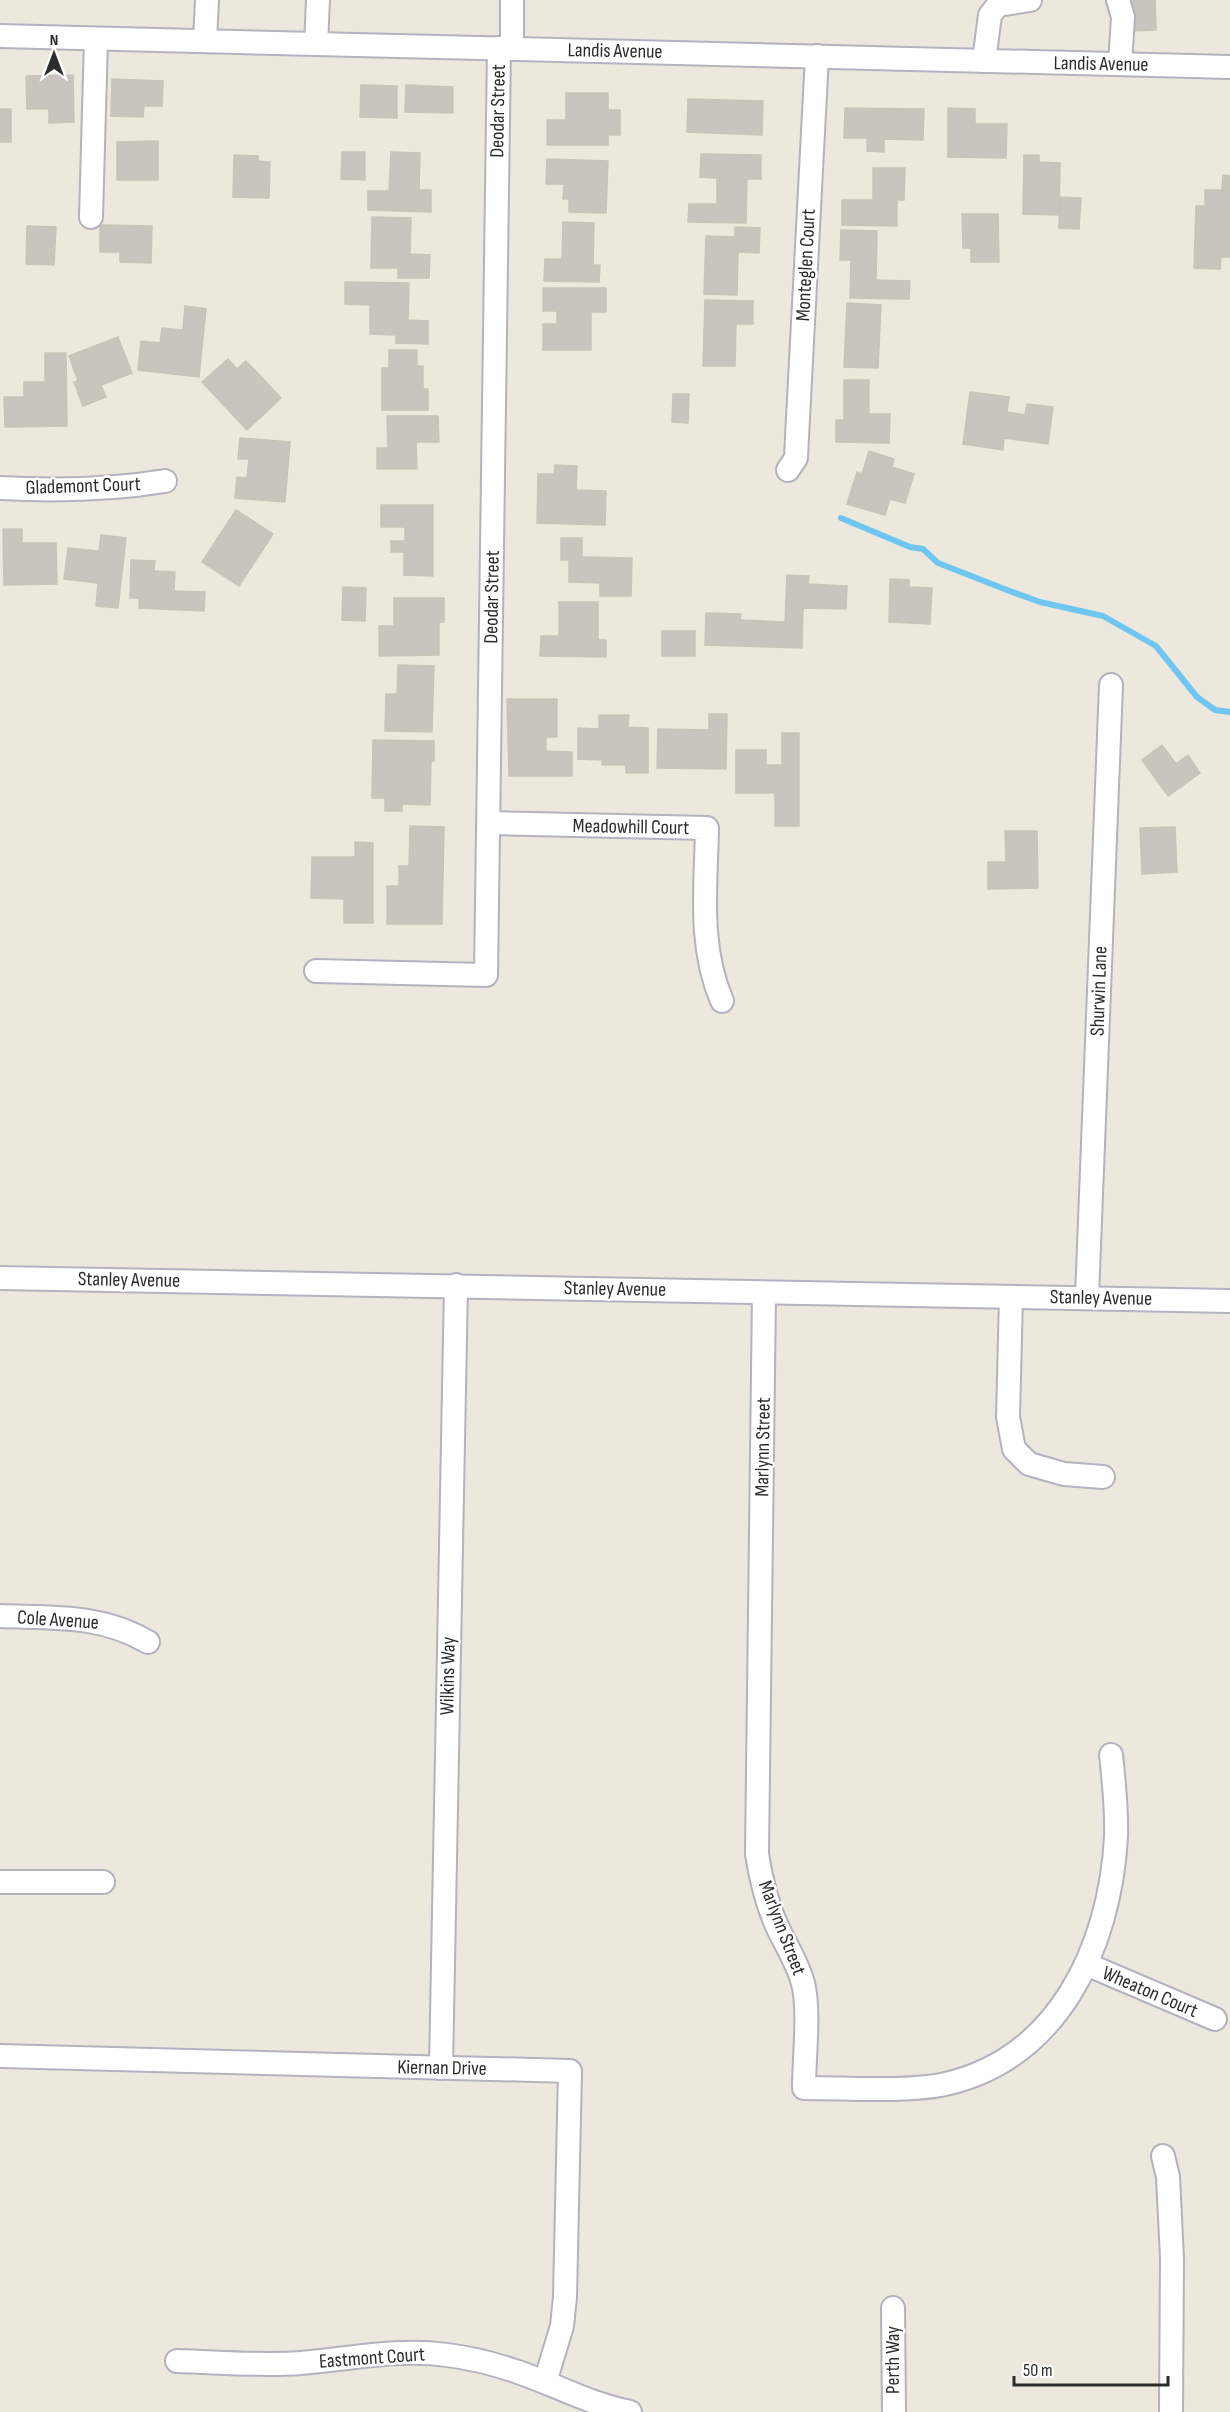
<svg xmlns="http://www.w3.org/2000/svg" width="1230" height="2412" font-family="'Sofia Sans Condensed',sans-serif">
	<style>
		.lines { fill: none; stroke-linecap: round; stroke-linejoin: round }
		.stream { stroke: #6fc7f1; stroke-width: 6 }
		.building { fill: #c9c4bd; stroke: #c9c4b7; stroke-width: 1.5 }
		.minor-casing { stroke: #b2b3bf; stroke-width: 26 }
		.minor { stroke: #fff; stroke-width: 22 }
		.labels { text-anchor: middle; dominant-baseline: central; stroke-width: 5; stroke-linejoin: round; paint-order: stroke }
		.street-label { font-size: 20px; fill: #2c2c2c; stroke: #fff }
	</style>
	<rect width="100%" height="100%" fill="#ede8de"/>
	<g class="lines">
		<!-- stream -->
		<polyline class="stream" points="841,518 910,547 923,549 938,563 1007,590 1040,602 1103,616 1156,646 1197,697 1215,710 1230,712"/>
	</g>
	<!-- building -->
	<g class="building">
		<polygon points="1130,0 1155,0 1156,30 1131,31"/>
		<polygon points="73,75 74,122 49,123 49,109 27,109 26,76"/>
		<polygon points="112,79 163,81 162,106 144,106 143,117 111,116"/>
		<polygon points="361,85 397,86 397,118 360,117"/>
		<polygon points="406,85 453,87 453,113 405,112"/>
		<polygon points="566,93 608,93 608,110 620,110 620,135 608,135 608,145 547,145 547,120 566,120"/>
		<polygon points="688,99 763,101 762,135 687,132"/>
		<polygon points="845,108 924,109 923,140 884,139 884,152 867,151 867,138 844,138"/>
		<polygon points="948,108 975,109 975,124 1007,124 1006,158 948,157"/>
		<rect x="0" y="109" width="11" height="33"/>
		<polygon points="158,141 158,180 117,180 117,142"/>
		<polygon points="342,152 365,152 365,180 341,179"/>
		<polygon points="391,152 420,153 419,190 431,190 431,212 368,210 368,191 389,191"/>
		<polygon points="701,154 761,155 761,179 747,179 746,223 688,222 689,204 717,204 717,178 700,177"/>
		<polygon points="234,155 258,156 258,161 270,162 269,198 233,197"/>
		<polygon points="1024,155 1039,155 1039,162 1060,163 1059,215 1023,214"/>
		<polygon points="547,159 608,161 606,213 569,212 569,199 563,199 564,184 546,184"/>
		<polygon points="873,168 905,168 904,200 897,200 897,226 842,225 842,200 873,200"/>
		<polygon points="1223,175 1230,176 1230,257 1221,257 1220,269 1194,268 1196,206 1205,206 1205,190 1222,190"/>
		<polygon points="1060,197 1081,198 1079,229 1059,228"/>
		<polygon points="962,214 998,214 999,262 971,262 971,248 963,248"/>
		<polygon points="372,217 411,218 410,254 430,255 429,278 398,278 398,268 371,268"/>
		<polygon points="563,222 594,223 593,265 600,265 599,282 544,281 545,259 562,259"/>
		<polygon points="100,225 152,226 151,263 120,262 120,252 100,252"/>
		<polygon points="27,226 56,227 54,265 26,264"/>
		<polygon points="735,227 760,228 759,253 738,252 737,295 704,294 706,236 735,237"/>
		<polygon points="841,230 877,231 876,280 910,281 909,299 850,298 851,260 840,260"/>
		<polygon points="345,282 409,283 408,320 428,321 428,344 396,343 396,335 370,334 370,305 345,304"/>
		<polygon points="543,288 606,288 606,312 591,312 591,350 543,350 543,324 557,324 557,311 543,311"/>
		<polygon points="705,300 753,301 753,324 736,324 735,366 703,366"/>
		<polygon points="847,303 881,305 878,368 844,367"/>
		<polygon points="185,306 206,309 199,377 138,370 141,341 160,343 162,328 183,330"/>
		<polygon points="118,337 132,373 101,385 106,397 83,406 74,382 78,381 69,356"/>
		<polygon points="389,350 417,350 417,366 423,366 423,389 428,389 428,410 382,410 382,368 389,368"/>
		<polygon points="45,353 66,353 67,426 5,427 4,397 24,397 24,382 45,382"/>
		<polygon points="228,359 237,369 246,361 281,398 247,430 202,382"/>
		<polygon points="844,380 869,380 869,414 890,414 889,443 836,442 836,420 844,420"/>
		<polygon points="970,392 1009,397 1007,412 1025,415 1027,404 1053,407 1048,444 1004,438 1003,450 963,444"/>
		<polygon points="673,394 689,394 688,423 672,422"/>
		<polygon points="387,416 438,416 439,442 416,442 417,469 377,469 377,448 388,448"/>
		<polygon points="240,438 290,442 285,502 235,498 237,477 247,478 249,459 238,459"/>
		<polygon points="869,451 894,459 892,467 914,474 905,503 890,499 885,515 847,504 857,472 862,474"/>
		<polygon points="555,465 577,466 576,490 606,491 605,525 537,523 538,474 554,474"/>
		<polygon points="381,505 433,505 433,576 404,575 404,552 391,552 391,541 405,541 405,527 381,527"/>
		<polygon points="236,510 273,534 239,586 202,562"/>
		<polygon points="3,529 22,529 22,543 56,543 57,584 4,585"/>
		<polygon points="101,535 126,538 118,608 96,606 98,583 64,579 68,548 99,551"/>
		<polygon points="561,538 582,538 582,557 632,558 631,596 600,596 600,583 569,582 569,560 561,560"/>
		<polygon points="131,560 155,561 154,571 175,572 174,591 205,592 204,611 139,608 139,598 130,598"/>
		<polygon points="787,575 809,576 808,584 847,586 846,609 803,608 802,648 705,645 706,613 741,614 740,620 785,622"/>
		<polygon points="890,579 909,580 909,587 932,588 930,624 889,622"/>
		<polygon points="343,587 366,588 365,621 342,620"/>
		<polygon points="394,598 444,598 444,622 439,622 439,655 379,656 379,626 394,626"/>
		<polygon points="559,602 598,602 598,640 606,640 606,657 540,656 541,636 559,636"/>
		<rect x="662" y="631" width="33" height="25"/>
		<polygon points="398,665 434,666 432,732 385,731 386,694 397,694"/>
		<polygon points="507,699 557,699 557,737 546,737 546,751 572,752 572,776 509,776"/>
		<polygon points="709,714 727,714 726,769 657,768 658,729 709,730"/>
		<polygon points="599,715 629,715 628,727 648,728 648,773 626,773 626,765 602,765 602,760 578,759 578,728 599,729"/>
		<polygon points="782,733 799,733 799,826 775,826 775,793 736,793 736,750 766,750 766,765 782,765"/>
		<polygon points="373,740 434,741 434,761 431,761 430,805 402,804 402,811 385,811 385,798 372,798"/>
		<polygon points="1162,745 1176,764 1188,755 1200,773 1168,796 1142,760"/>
		<polygon points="410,826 444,827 442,924 387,924 387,886 399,886 399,866 409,866"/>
		<polygon points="1175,827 1177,872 1142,874 1140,828"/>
		<polygon points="1005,831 1037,831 1038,888 988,889 988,862 1006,862"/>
		<polygon points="355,842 373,843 373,923 344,923 344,899 311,898 312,857 355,857"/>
	</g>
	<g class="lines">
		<!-- minor casing -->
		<g class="minor-casing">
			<g id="minor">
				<polyline points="512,0 512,49"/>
				<polyline points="1118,0 1123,17 1120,64"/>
				<polyline points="0,36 1230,67"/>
				<polyline points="205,41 207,0"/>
				<polyline points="316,44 318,0"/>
				<polyline points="984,61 990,15 998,5 1030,0"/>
				<polyline points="91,217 96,39"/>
				<polyline points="788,470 796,458 797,437 817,56"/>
				<path d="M0 488C56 491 110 490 165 481"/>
				<path d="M489 823 707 828C706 887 698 945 722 1001"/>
				<polyline points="316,971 486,975 499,48"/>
				<polyline points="0,1278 1230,1301"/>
				<path d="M764 1293 757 1854C761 1879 766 1901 776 1924 785 1944 797 1961 803 1983 810 2011 804 2058 804 2088 845 2088 902 2092 941 2085 1058 2061 1110 1947 1116 1837 1117 1810 1114 1782 1111 1755"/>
				<polyline points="1011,1297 1008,1417 1014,1449 1029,1464 1064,1474 1103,1477"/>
				<polyline points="1087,1297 1111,685"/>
				<path d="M0 1616C53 1618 100 1614 148 1642"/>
				<polyline points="0,1882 103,1882"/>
				<polyline points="1086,1964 1215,2019"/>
				<polyline points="0,2056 570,2071 565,2297 562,2326 545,2382"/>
				<polyline points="441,2068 456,1285"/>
				<polyline points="1163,2156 1168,2177 1172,2258 1171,2412"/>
				<polyline points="893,2308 894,2412"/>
				<path d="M177 2361C218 2362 260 2366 301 2363 350 2359 397 2348 447 2355 471 2358 495 2364 518 2372 556 2385 590 2404 630 2412"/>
			</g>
		</g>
		<!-- minor -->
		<use href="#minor" class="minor"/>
	</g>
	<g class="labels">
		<!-- street labels -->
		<g class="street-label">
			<text transform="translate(615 51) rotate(1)">Landis Avenue</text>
			<text transform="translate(1101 64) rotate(1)">Landis Avenue</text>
			<text transform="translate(498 111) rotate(-89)">Deodar Street</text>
			<text transform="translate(806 265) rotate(-87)">Monteglen Court</text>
			<text transform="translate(83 486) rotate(-2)">Glademont Court</text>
			<text transform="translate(492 597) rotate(-89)">Deodar Street</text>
			<text transform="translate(631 827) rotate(1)">Meadowhill Court</text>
			<text transform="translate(1099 991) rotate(-88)">Shurwin Lane</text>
			<text transform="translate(129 1280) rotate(1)">Stanley Avenue</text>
			<text transform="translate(615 1289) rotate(1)">Stanley Avenue</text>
			<text transform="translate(1101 1298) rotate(1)">Stanley Avenue</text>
			<text transform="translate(763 1447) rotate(-89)">Marlynn Street</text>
			<text transform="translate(58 1620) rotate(4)">Cole Avenue</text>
			<text transform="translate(448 1676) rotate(-89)">Wilkins Way</text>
			<text transform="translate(782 1928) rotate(69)">Marlynn Street</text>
			<text transform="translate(1150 1992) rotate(23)">Wheaton Court</text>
			<text transform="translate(442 2068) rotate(1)">Kiernan Drive</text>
			<text transform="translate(372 2358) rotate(-4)">Eastmont Court</text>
			<text transform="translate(893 2360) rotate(-90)">Perth Way</text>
		</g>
	</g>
	<!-- north arrow -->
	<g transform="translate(54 54)" stroke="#ffffff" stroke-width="4.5" paint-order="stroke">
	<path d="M0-4.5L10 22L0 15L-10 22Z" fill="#2c2c2c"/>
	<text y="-9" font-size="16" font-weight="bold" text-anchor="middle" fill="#2c2c2c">N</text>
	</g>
	<!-- scale -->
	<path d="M1014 2376v9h154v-9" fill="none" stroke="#2c2c2c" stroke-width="3"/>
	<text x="1023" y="2376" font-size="18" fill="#2c2c2c" stroke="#ffffff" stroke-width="4.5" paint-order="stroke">50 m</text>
</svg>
